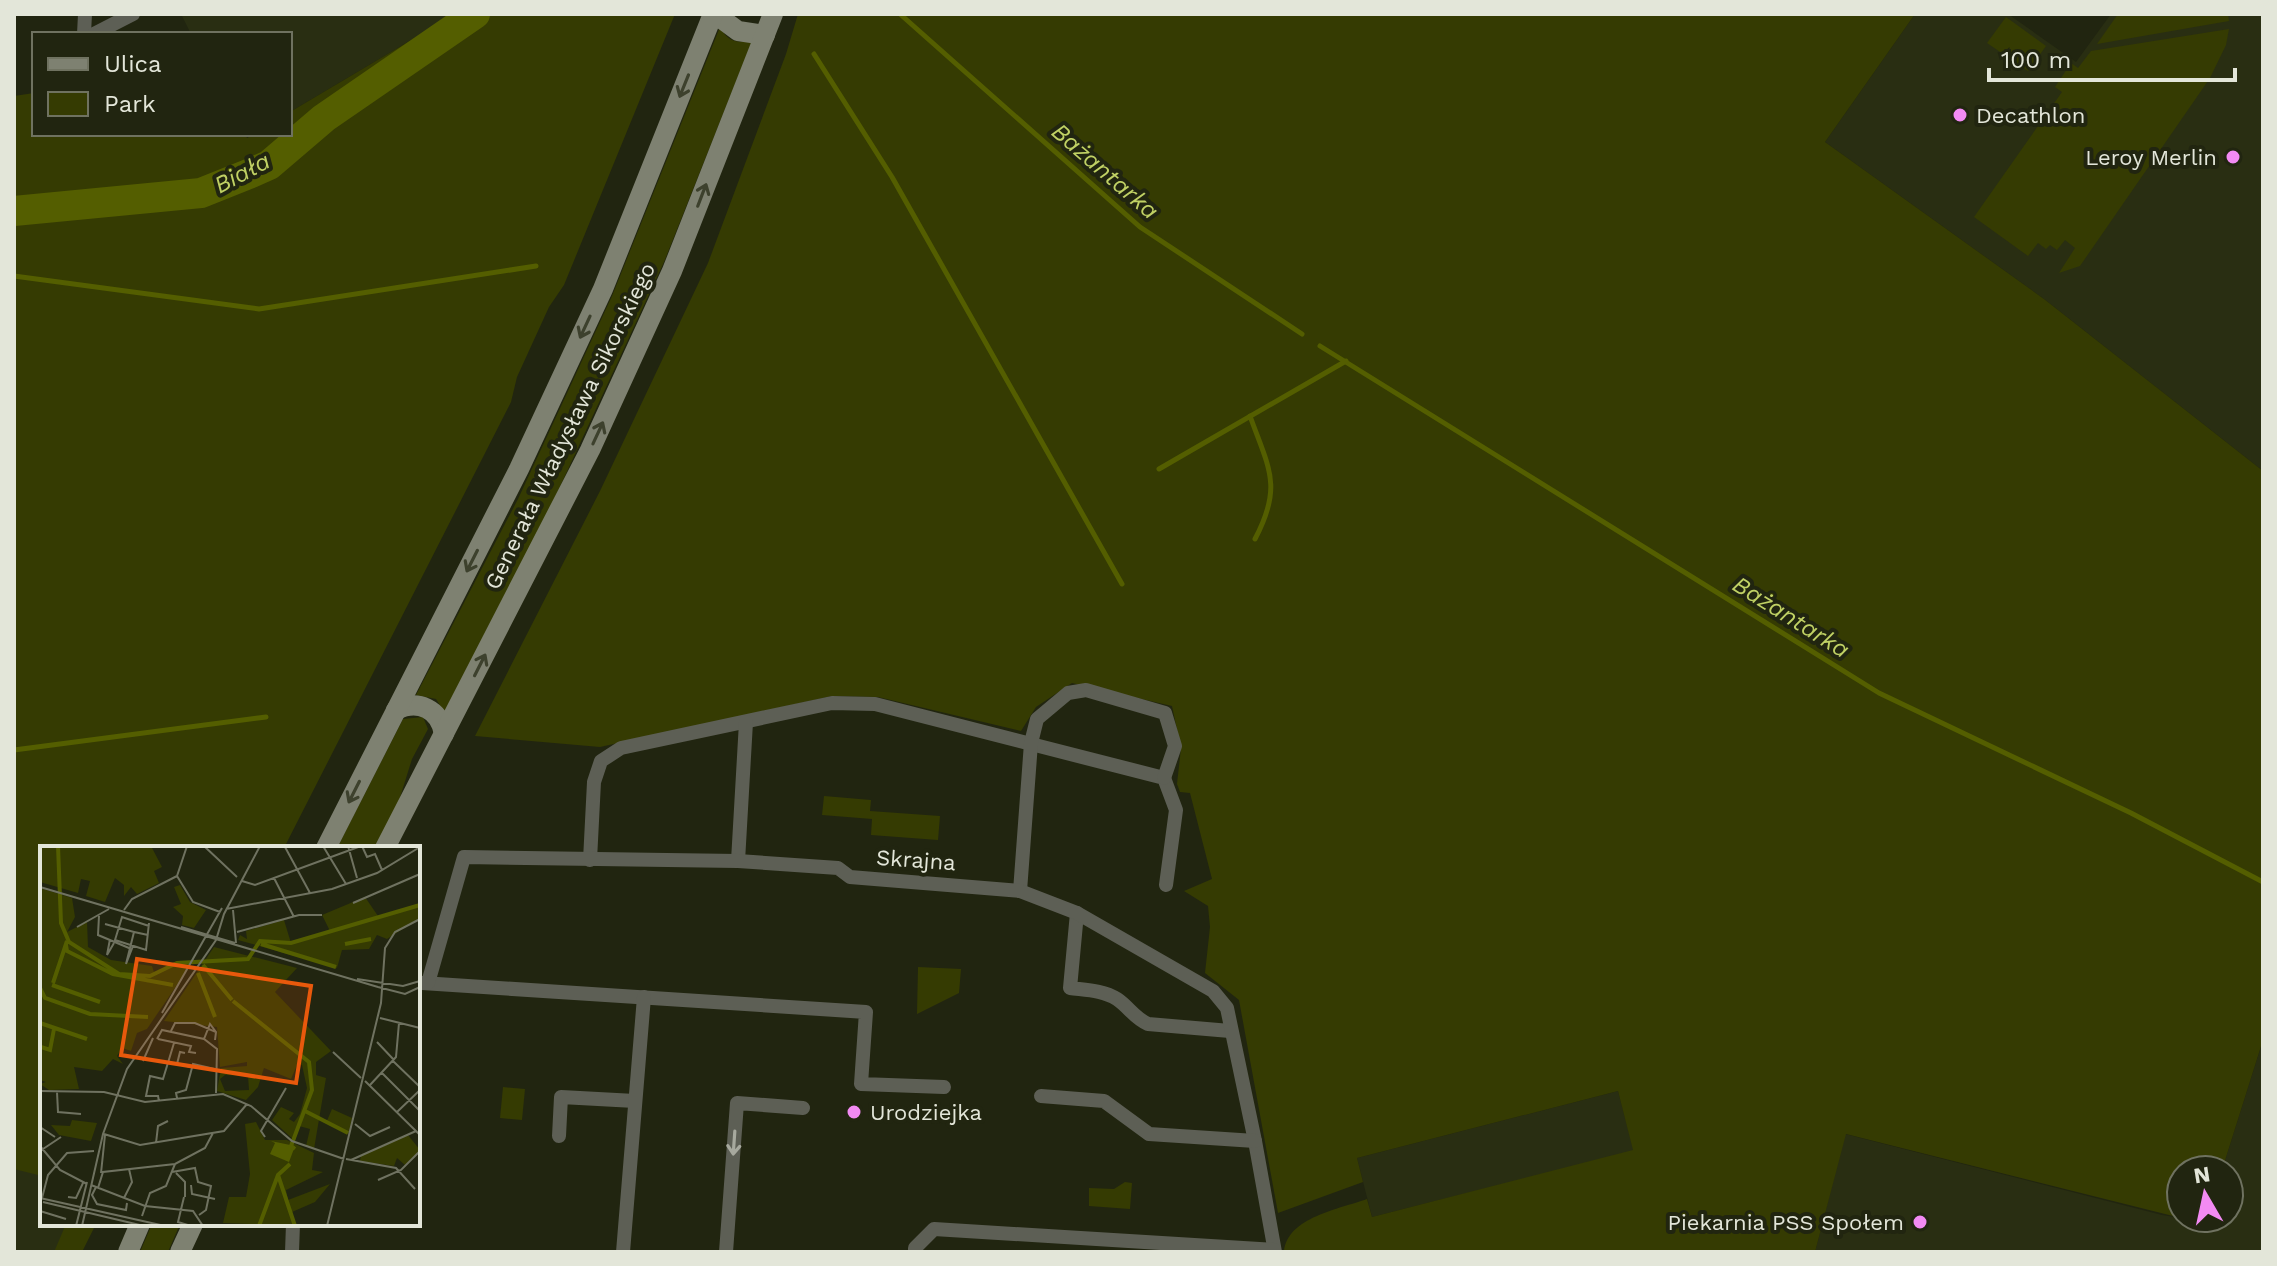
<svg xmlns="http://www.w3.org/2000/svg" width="2277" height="1266" font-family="'Work Sans',sans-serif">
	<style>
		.built { fill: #292e12 }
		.green { fill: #353b02 }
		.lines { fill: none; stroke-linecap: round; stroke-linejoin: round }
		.stream { stroke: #545e00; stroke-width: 5 }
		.river { stroke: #545e00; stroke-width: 30 }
		.street { stroke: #5d5f55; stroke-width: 14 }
		.secondary { stroke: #7e8171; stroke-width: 20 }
		.oneway { stroke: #3d412d }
		.oneway2 { stroke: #a7a99e }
		.poi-dot { fill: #f28af3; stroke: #212510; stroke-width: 3 }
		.labels { text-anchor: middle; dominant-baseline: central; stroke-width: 8; stroke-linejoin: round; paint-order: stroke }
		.poi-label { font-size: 22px; fill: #e3e6d9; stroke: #212510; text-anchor: start }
		.street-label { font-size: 22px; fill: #e3e6d9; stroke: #212510 }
		.water-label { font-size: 24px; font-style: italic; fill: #c0d164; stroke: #212510 }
		.inset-river { fill: none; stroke: #545e00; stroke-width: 4 }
		.inset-road { fill: none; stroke: #6f7260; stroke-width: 2 }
		.view { fill: #e8590c; fill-opacity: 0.15; stroke: #e8590c; stroke-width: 4 }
		.inset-edge { fill: none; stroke: #e3e6d9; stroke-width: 4 }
	</style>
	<rect width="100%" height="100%" fill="#212510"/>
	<!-- built -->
	<g class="built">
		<polygon points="181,14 455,14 290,112 290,34 191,34"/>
		<polygon points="1915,14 2008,14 2076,62 2111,14 2263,14 2263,471 2044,299 1825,142"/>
		<polygon points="2263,1040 2263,1252 1815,1252 1845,1134 2162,1215 2205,1222 2207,1218 2229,1218 2229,1170 2222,1170"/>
		<polygon points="1618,1091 1634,1151 1372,1217 1357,1158"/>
		<polygon points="14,1157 42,1162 42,1224 71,1224 59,1252 14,1252"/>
	</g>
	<!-- green -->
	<g class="green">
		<polygon points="455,14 675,14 564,285 549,307 517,377 511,402 284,848 42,848 42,1176 14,1169 14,96 34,93 34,134 245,134 247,138 254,134 290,134 290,112"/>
		<path d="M798 14H1915L1825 142 2044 299 2263 471V1040L2222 1170H2181V1218L1846 1134 1815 1252H1284C1287 1217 1340 1209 1367 1199L1372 1217 1633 1150 1618 1091 1357 1158 1363 1182 1278 1213 1239 1000 1205 973 1210 927 1208 906 1184 891 1212 879 1190 793 1180 792 1177 784 1181 748 1172 706 1072 683 1036 707 1021 731 878 697 832 696 600 747 475 736 600 491 708 263 786 54Z"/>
		<polygon points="2118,14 2228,14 2229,21 2097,44"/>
		<polygon points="2006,17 2046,46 2028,71 1987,43"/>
		<path d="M720 27C727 41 738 45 753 39L664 262 520 573 446 715 436 699 416 695 518 499 612 296Z"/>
		<polygon points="2229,29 2226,45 2210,78 2080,266 2059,273 2075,248 2065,240 2057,250 2050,245 2046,249 2038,243 2028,256 1974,217 2062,92 2055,87 2071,63 2078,68 2091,51"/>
		<polygon points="423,717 428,729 412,759 397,807 375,848 337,848 403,719"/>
		<polygon points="824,796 871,800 870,811 940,816 938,840 871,835 872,819 822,815"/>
		<polygon points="918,967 961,969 959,993 917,1014"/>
		<polygon points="503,1087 525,1089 522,1120 500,1118"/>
		<polygon points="1125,1182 1132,1183 1130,1209 1089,1206 1089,1188 1114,1189"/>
		<polygon points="66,1224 96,1224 82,1252 54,1252"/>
		<polygon points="152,1224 180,1224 168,1252 140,1252"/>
	</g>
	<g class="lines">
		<!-- stream -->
		<g class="stream">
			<polyline points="900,14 1140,227 1302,334"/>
			<polyline points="814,54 892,177 1122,584"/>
			<polyline points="14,276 259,309 536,266"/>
			<polyline points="1320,346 1879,693 2131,813 2263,882"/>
			<path d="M1250 416C1269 469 1283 486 1255 539"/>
			<polyline points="1159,469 1346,361"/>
			<polyline points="14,750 266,717"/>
		</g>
		<!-- river -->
		<polyline class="river" points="14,211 201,193 251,173 269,165 324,118 475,14"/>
		<!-- street -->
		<g class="street">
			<polyline points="84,34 85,14"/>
			<polyline points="94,34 133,14"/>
			<polyline points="590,860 594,782 601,761 621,748 832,703 875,704 1164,778 1176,810 1166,885"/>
			<polyline points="738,861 746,722"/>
			<polyline points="1020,891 1031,743 1037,719 1068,693 1086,690 1165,713 1175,746 1164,778"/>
			<path d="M1077 913 1070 988C1085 990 1103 990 1117 999 1129 1007 1134 1018 1148 1024L1230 1031"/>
			<polyline points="422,983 866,1012 861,1084 944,1087"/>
			<polyline points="428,983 464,857 738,861 838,868 850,877 1020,891 1077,913 1213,991 1227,1008 1255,1141 1275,1252"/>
			<polyline points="1041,1096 1104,1101 1149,1134 1255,1141"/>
			<polyline points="559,1136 561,1097 635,1101"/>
			<polyline points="292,1252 293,1224"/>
			<polyline points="623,1252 644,997"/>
			<polyline points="726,1252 737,1103 803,1108"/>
			<polyline points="915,1252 915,1248 934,1229 1274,1250"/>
		</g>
		<!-- secondary -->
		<g class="secondary">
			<polyline points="715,14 738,31 765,35"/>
			<path d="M396 710C418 699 440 709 444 734"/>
			<polyline points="326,848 519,469 603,289 713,14"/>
			<polyline points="385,848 590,450 672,271 773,14"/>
			<polyline points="128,1252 140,1224"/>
			<polyline points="180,1252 193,1224"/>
		</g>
	</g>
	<!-- one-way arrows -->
	<defs><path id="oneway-shaft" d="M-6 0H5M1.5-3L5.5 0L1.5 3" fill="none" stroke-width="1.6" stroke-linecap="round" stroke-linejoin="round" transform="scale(2)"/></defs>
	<g class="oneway">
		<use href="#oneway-shaft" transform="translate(684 86) rotate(112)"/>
		<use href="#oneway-shaft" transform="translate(702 195) rotate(-69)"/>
		<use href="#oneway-shaft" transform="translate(585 327) rotate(115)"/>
		<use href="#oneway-shaft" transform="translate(598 433) rotate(-65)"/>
		<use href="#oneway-shaft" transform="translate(472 561) rotate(117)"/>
		<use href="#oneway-shaft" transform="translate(480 665) rotate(-63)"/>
		<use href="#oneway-shaft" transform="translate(354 792) rotate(117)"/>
	</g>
	<use class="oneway2" href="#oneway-shaft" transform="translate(734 1143) rotate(94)"/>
	<!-- markers -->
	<g class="poi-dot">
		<circle cx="1960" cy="115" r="8"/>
		<circle cx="2233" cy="157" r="8"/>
		<circle cx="854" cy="1112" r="8"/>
		<circle cx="1920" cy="1222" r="8"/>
	</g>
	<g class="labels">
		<!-- poi labels -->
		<g class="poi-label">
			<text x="1976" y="115">Decathlon</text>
			<text x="2217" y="157" text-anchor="end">Leroy Merlin</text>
			<text x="870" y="1112">Urodziejka</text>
			<text x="1904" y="1222" text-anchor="end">Piekarnia PSS Społem</text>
		</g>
		<!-- street labels -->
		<g class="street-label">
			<text transform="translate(570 426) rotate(-64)">Generała Władysława Sikorskiego</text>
			<text transform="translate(916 860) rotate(4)">Skrajna</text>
		</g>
		<!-- water labels -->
		<g class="water-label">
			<text transform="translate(1105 171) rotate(41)">Bażantarka</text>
			<text transform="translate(242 173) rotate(-28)">Biała</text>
			<text transform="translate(1791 617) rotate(32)">Bażantarka</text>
		</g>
	</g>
	<!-- overview -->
	<g transform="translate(40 846)">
		<rect width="380" height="380" fill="#212510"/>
		<path d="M0 0H111L122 21 114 25 119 37 97 48 91 41 84 50V39L75 32 65 56 46 50 50 35 41 33 38 47 0 36ZM140 39 150 56 166 64 154 82 142 79 143 70 133 61 141 58 134 41ZM0 42 32 52 35 71 27 86 47 76 48 101 71 114 112 120 114 126 154 114 107 183 97 187 91 205 82 202 77 210 83 218 73 213 62 225 34 221 39 243 9 244 0 238 6 236 0 234ZM325 51 338 70 380 60V72L347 93 337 89 329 103 302 104 297 122 198 94 200 89 207 93 206 85 244 74 251 97 290 85 282 69ZM174 101 257 122 235 146 291 205 276 216V229L286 232 274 303 266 300 270 283 259 280 255 295 232 274 241 261 254 267 249 273 254 276 260 268 267 242 262 219 258 217 251 233 224 222 218 241 206 254 177 245 181 222 207 220V216L180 221 177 181 124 175ZM185 229 208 230 209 244 185 245 180 233ZM292 263 312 272 309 288 286 277ZM32 274 57 277 51 295 19 289 11 279 30 280ZM216 276 225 294H247L274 307 272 324 283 326 246 344 248 354 290 338 275 356 252 366 256 380 183 377 189 351H206L210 328 205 278ZM368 289 380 304 365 319 357 312 354 320 320 315 321 309Z" fill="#353b02" fill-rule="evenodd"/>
		<path d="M231 295 255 300 249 316 230 308 235 297Z" fill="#545e00"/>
		<path class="inset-river" d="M18 0 21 77 29 96 79 128 110 130 137 117 208 113 220 95 251 97 380 59M221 98 296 121M305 98 331 93M26 99 27 105 73 128 133 139M163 119 192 154M158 127 175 171M13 137 27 95M12 139 60 156M0 142 5 152 50 168 108 171M193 155 269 216 272 244 251 300 255 303M0 177 47 193M1 201 10 204 14 183M263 264 308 287M238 329 255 380M219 380 238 329 250 318"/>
		<path class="inset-road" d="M164 0 197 31M283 0 306 38M308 0 317 32M322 0 327 11 335 8 342 24M245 1 270 47M137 30 153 56 180 66M137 30 147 0M234 32 254 71M202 35 215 39 321 0M0 41 338 141 365 148 380 141M313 57 380 28M186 63 292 43 337 27 380 1M84 64 92 53 137 30M193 64 196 97M59 70 58 89 89 102M65 78 94 86M109 80 82 71 75 94 106 104 109 77M37 81 69 63M141 81 195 97M197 86 259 69H282M70 93 67 109 74 97M93 100 86 118 94 86 108 89M317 133 363 140 380 135M122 167 182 62M340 172 380 182M131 185 135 177H155L176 186 175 194M117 193 122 184 164 193 177 203 176 247M118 193 151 200 149 206 156 207M164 193 170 178 176 186M337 196 354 214M293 206 321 232M145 207 140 206 137 218 151 221M103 215 113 192M353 215 380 241M342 227 380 265M325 235 380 289M330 239 356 211 359 177M0 245 64 246 105 256 183 248 211 260 252 295 304 313M17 246 18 266 41 268M137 252 136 247 146 244 153 218 179 224M119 255 118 250H106L110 230 123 233 134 197M357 266 380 244M0 268V281L15 291M315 278 330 290 350 281M64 288 100 299 184 285 207 258M225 291 221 285 246 242M116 297 118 280 128 275M0 300 20 324 47 338M0 305 21 291M306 313 356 322 375 343M311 314 376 285M132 326 155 322 158 336 171 340 166 364 159 369M61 327 65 289M136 327 145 336V351M338 334 361 324 380 305M51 339 105 360 153 365 163 380M151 339 152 348 175 353M56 341 52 349 57 358 86 364 87 357M58 342 63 326 135 318 165 302 173 287M28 351 36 352 43 337M144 351 138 376 151 380M0 352 125 380M2 352 8 329 27 307 54 305M84 352 92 336 89 323M3 356 104 380M0 365 26 373M102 370 110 347 126 340 135 318M36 380 47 336M42 380 63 288 87 223 176 94 184 68 220 0M287 380 341 157 345 102 355 86 380 73"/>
		<path class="view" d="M97 113 271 140 256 237 81 209Z"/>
		<rect width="380" height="380" class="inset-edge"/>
	</g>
	<!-- border -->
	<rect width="2277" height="1266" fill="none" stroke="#e3e6d9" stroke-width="32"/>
	<!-- legend -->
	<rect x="32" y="32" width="260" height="104" fill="#212510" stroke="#6f7260" stroke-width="2"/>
	<rect x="48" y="58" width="40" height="12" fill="#7e8171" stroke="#6f7260" stroke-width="2"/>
	<text x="104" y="72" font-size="24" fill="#e3e6d9">Ulica</text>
	<rect x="48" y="92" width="40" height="24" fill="#353b02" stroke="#6f7260" stroke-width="2"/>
	<text x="104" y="112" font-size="24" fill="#e3e6d9">Park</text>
	<!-- north arrow -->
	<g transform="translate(2205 1194) rotate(351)"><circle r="38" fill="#212510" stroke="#6f7260" stroke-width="2"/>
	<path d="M0-6L14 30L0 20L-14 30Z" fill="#f28af3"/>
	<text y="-12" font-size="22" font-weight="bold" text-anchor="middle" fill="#e3e6d9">N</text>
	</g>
	<!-- scale -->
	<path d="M1989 68v12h246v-12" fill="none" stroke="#e3e6d9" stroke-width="4"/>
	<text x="2001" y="68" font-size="24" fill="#e3e6d9" stroke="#212510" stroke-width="6" paint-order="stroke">100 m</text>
</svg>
